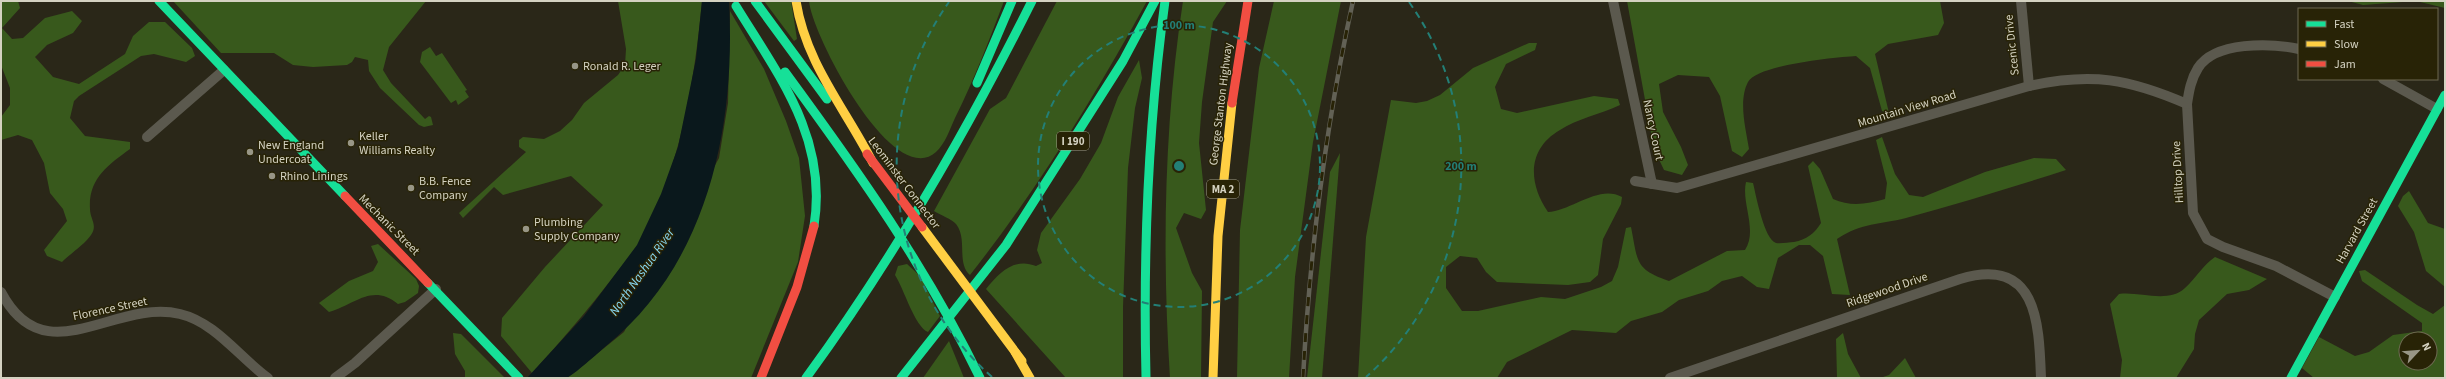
<svg xmlns="http://www.w3.org/2000/svg" width="2446" height="379" font-family="'Source Sans 3',sans-serif">
	<style>
		.green { fill: #38591c; fill-rule: evenodd }
		.water { fill: #0a181c }
		.lines { fill: none; stroke-linecap: round; stroke-linejoin: round }
		.street { stroke: #5b594e; stroke-width: 10 }
		.fast { stroke: #16e098; stroke-width: 9 }
		.slow { stroke: #ffcf43; stroke-width: 9 }
		.jam { stroke: #f24e42; stroke-width: 9 }
		.rail-casing { stroke: #626155; stroke-width: 4.5 }
		.rail { stroke: #282306; stroke-width: 3; stroke-dasharray: 9; stroke-linecap: butt }
		.ring { fill: none; stroke: #237f76; stroke-width: 2; stroke-dasharray: 7 5 }
		.poi-dot { fill: #989686; stroke: #282306; stroke-width: 1.5 }
		.labels { text-anchor: middle; dominant-baseline: central; stroke-width: 3; stroke-linejoin: round; paint-order: stroke }
		.shield { fill: #282306; stroke: #a09e89; stroke-width: 1 }
		.shield-label { font-size: 11px; font-weight: bold; fill: #d4d2c1 }
		.street-label { font-size: 12px; fill: #d4d2c1; stroke: #282306 }
		.poi-label { font-size: 12px; fill: #d4d2c1; stroke: #282306; text-anchor: start }
		.water-label { font-size: 13px; font-style: italic; fill: #88d9f4; stroke: #282306 }
		.centre { fill: #237f76; stroke: #282306; stroke-width: 2 }
		.ring-label { font-size: 12px; text-anchor: middle; font-weight: bold; fill: #237f76; stroke: #282306; stroke-width: 3; stroke-linejoin: round; paint-order: stroke }
	</style>
	<rect width="100%" height="100%" fill="#2a2718"/>
	<!-- green -->
	<g class="green">
		<path d="M1 1H18L20 8 2 28 12 39 23 38 45 18 72 11 82 21 73 33 47 45 35 57 53 77 79 84 125 54 133 36 149 22H165L192 48 195 56 186 62 154 54 141 56 79 96 74 101 70 118 85 136 130 142V149C108 165 88 179 90 209 90 219 98 225 91 235 85 244 70 254 62 262L47 256 44 250 67 221 63 209 50 193 44 163 32 140 18 135 1 140V117L10 105V88L1 65Z"/>
		<polygon points="173,1 426,1 389,47 383,70 391,83 425,119 429,116 431,117 433,125 424,127 419,125 380,88 369,71 368,60 355,57 352,62 347,65 313,67 293,65 274,53 221,53"/>
		<path d="M618 1H702C694 85 680 171 638 245 631 256 622 266 614 276 588 310 561 341 532 373L501 336 502 318 545 267 603 205 571 176 503 195 494 187 463 218 459 213 526 152 519 147V140L523 137 544 139 560 131 572 120 584 103 618 75 625 65 626 49Z"/>
		<polygon points="764,1 791,1 797,39 794,41"/>
		<path d="M809 1H1004C989 41 974 80 955 118 950 129 945 144 936 152 893 191 812 35 809 1Z"/>
		<path d="M1057 1H1147C1095 96 1037 190 970 275 956 263 968 239 956 224 952 219 940 215 934 211L990 109 1006 98Z"/>
		<path d="M1183 1H1227L1213 22 1202 102 1199 143 1206 210 1201 219 1184 213 1176 228 1192 273 1202 291 1201 378H1170C1162 253 1164 125 1183 1Z"/>
		<polygon points="1274,1 1341,1 1313,142 1295,277 1289,378 1237,378 1240,230 1259,68"/>
		<path d="M1627 1H1940L1944 23 1938 35 1888 44 1875 54 1889 113 1882 111 1870 68 1856 56C1837 57 1757 65 1748 82 1738 101 1746 130 1749 149L1742 157 1732 151 1720 96 1709 77 1678 75 1659 84 1663 112 1681 147 1688 165 1682 175 1664 170 1654 149Z"/>
		<polygon points="2348,1 2445,1 2445,8 2416,1 2363,5"/>
		<polygon points="730,11 764,69 786,121 799,158 805,216 798,262 751,378 567,378 624,332 719,158 728,103"/>
		<path d="M1529 43H1537L1535 50 1506 64 1495 87 1501 109 1517 113 1594 96 1618 99 1620 105C1601 114 1576 119 1560 130 1527 149 1528 183 1548 212 1571 211 1599 184 1622 197L1621 204 1603 239 1598 275 1590 282 1568 285 1497 282 1486 272 1477 258 1460 256 1446 267V288L1462 311H1478L1541 297 1565 299 1601 287 1612 281 1618 267 1626 228 1631 227C1638 261 1634 269 1669 281L1727 251 1745 250C1758 230 1741 203 1746 182L1753 183C1756 195 1764 239 1776 243 1781 244 1789 242 1794 242 1806 240 1815 233 1821 223L1808 166 1813 161 1820 169 1833 199C1851 207 1867 204 1885 199L1887 183 1876 140 1882 137 1895 174 1909 195 1923 197 1985 172 2034 158 2056 159 2066 170C2013 187 1960 203 1906 218 1879 225 1863 222 1837 239L1850 295 1832 294 1823 256 1810 245H1799L1778 258 1769 289 1757 287 1742 276 1722 281 1708 291 1679 300 1662 312 1631 321 1616 333 1572 330 1507 362 1497 378H1358L1366 237 1391 100 1416 103 1427 101 1440 95 1473 68Z"/>
		<polygon points="430,47 436,56 442,53 467,90 465,91 469,97 458,105 456,100 451,103 420,62 422,52"/>
		<path d="M1139 60 1142 78 1135 108 1128 168 1123 307V378H1066L986 289C999 273 1014 257 1036 266L1042 263 1037 250 1041 233 1080 179 1101 143 1118 97Z"/>
		<polygon points="1340,153 1322,378 1307,378 1330,172"/>
		<polygon points="2409,191 2428,223 2445,229 2445,287 2426,271 2414,232 2398,206 2403,196"/>
		<path d="M378 244 416 279 419 286 418 293 405 302 398 304C372 283 356 304 329 312L319 303 349 281 373 271 378 262 371 246Z"/>
		<path d="M2215 257 2267 279 2249 290 2227 294 2199 320 2195 334 2194 349 2176 378H2120L2122 360 2110 304 2119 294C2139 291 2168 304 2185 288 2196 278 2202 266 2215 257Z"/>
		<path d="M907 264 920 276 940 316 928 332C915 327 904 289 895 275L898 266Z"/>
		<path d="M2365 270 2417 305 2433 314 2445 305V378H2314L2302 368 2319 337 2355 356 2369 352 2393 335 2422 331V323L2362 281 2359 271ZM2406 339H2430V363H2406Z"/>
		<polygon points="453,333 461,334 505,378 465,378 465,371 455,354"/>
		<polygon points="1843,333 1848,354 1861,378 1837,378 1836,339"/>
		<polygon points="949,341 964,378 923,378"/>
		<polygon points="1905,358 1916,378 1880,378 1889,375"/>
	</g>
	<!-- water -->
	<path class="water" d="M702 1H729C736 126 708 264 606 346 599 352 573 376 566 378 555 379 538 378 527 378L584 316 637 245 661 194 678 147 696 59Z"/>
	<g class="lines">
		<!-- street -->
		<g class="street">
			<polyline points="1613,1 1652,184"/>
			<polyline points="2021,1 2029,86"/>
			<path d="M2299 49C2271 43 2215 41 2198 68 2191 79 2189 91 2187 104L2193 213 2207 239 2223 247 2276 266 2335 297"/>
			<polyline points="2383,79 2437,109"/>
			<polyline points="147,137 224,70"/>
			<path d="M1635 181 1677 188 2029 86C2092 72 2129 79 2187 104"/>
			<path d="M1 292C45 376 114 298 180 314 215 322 240 358 268 378"/>
			<polyline points="335,378 355,363 436,289"/>
			<path d="M1670 378 1960 279C2037 256 2039 322 2041 378"/>
		</g>
		<!-- fast -->
		<g class="fast">
			<polyline points="159,1 345,196"/>
			<polyline points="755,1 827,99"/>
			<path d="M736 6C779 76 828 138 814 226"/>
			<path d="M785 72C857 170 927 268 980 378"/>
			<polyline points="977,83 1012,1"/>
			<polyline points="428,283 519,378"/>
			<path d="M806 378C893 259 966 133 1032 1"/>
			<polyline points="901,378 1006,245 1123,61 1155,1"/>
			<path d="M1146 378C1143 251 1148 126 1165 1"/>
			<polyline points="2291,378 2445,95"/>
		</g>
		<!-- slow -->
		<g class="slow">
			<path d="M796 1C806 64 845 108 873 163"/>
			<polyline points="922,227 1022,361"/>
			<polyline points="1015,352 1030,378"/>
			<polyline points="1213,378 1218,236 1232,103"/>
		</g>
		<!-- jam -->
		<g class="jam">
			<polyline points="1232,103 1248,1"/>
			<polyline points="867,154 922,227"/>
			<polyline points="345,196 428,283"/>
			<polyline points="761,378 797,287 814,226"/>
		</g>
		<!-- rail casing -->
		<g class="rail-casing">
			<path id="rail" d="M1303 378C1310 249 1325 128 1353 1"/>
		</g>
		<!-- rail -->
		<use href="#rail" class="rail"/>
	</g>
	<!-- distance rings -->
	<g class="ring">
		<circle cx="1179" cy="166" r="141"/>
		<path d="M992 377A282 282 0 0 1 949 2M1409 2A282 282 0 0 1 1366 377"/>
	</g>
	<!-- markers -->
	<g class="poi-dot">
		<circle cx="575" cy="66" r="4"/>
		<circle cx="351" cy="143" r="4"/>
		<circle cx="250" cy="152" r="4"/>
		<circle cx="272" cy="176" r="4"/>
		<circle cx="411" cy="188" r="4"/>
		<circle cx="526" cy="229" r="4"/>
	</g>
	<g class="labels">
		<!-- shield labels -->
		<g class="shield">
			<rect x="1057" y="132" width="32" height="18" rx="3"/>
			<rect x="1207" y="180" width="32" height="18" rx="3"/>
		</g>
		<g class="shield-label">
			<text x="1073" y="141">I 190</text>
			<text x="1223" y="189">MA 2</text>
		</g>
		<!-- street labels -->
		<g class="street-label">
			<text transform="translate(2012 45) rotate(-96)">Scenic Drive</text>
			<text transform="translate(1221 104) rotate(-83)">George Stanton Highway</text>
			<text transform="translate(1907 109) rotate(-17)">Mountain View Road</text>
			<text transform="translate(1653 130) rotate(78)">Nancy Court</text>
			<text transform="translate(2178 172) rotate(-93)">Hilltop Drive</text>
			<text transform="translate(904 183) rotate(53)">Leominster Connector</text>
			<text transform="translate(389 225) rotate(45)">Mechanic Street</text>
			<text transform="translate(2357 231) rotate(-61)">Harvard Street</text>
			<text transform="translate(1887 290) rotate(-19)">Ridgewood Drive</text>
			<text transform="translate(110 309) rotate(-12)">Florence Street</text>
		</g>
		<!-- poi labels -->
		<g class="poi-label">
			<text x="583" y="66">Ronald R. Leger</text>
			<text x="359" y="136">Keller<tspan x="359" dy="14">Williams Realty</tspan></text>
			<text x="258" y="145">New England<tspan x="258" dy="14">Undercoat</tspan></text>
			<text x="280" y="176">Rhino Linings</text>
			<text x="419" y="181">B.B. Fence<tspan x="419" dy="14">Company</tspan></text>
			<text x="534" y="222">Plumbing<tspan x="534" dy="14">Supply Company</tspan></text>
		</g>
		<!-- water labels -->
		<g class="water-label">
			<text transform="translate(642 272) rotate(-55)">North Nashua River</text>
		</g>
	</g>
	<circle cx="1179" cy="166" r="6" class="centre"/>
	<g class="ring-label">
		<text x="1179" y="29">100 m</text>
		<text x="1461" y="170">200 m</text>
	</g>
	<!-- border -->
	<rect width="2446" height="379" fill="none" stroke="#d4d2c1" stroke-width="4"/>
	<!-- legend -->
	<rect x="2298" y="8" width="140" height="72" fill="#282306" stroke="#6d6951"/>
	<rect x="2306" y="21" width="20" height="6" fill="#16e098" stroke="#6d6951"/>
	<text x="2334" y="28" font-size="12" fill="#d4d2c1">Fast</text>
	<rect x="2306" y="41" width="20" height="6" fill="#ffcf43" stroke="#6d6951"/>
	<text x="2334" y="48" font-size="12" fill="#d4d2c1">Slow</text>
	<rect x="2306" y="61" width="20" height="6" fill="#f24e42" stroke="#6d6951"/>
	<text x="2334" y="68" font-size="12" fill="#d4d2c1">Jam</text>
	<!-- north arrow -->
	<g transform="translate(2418 351) rotate(64)"><circle r="19" fill="#282306" stroke="#6d6951"/>
	<path d="M0-3L7 15L0 10L-7 15Z" fill="#989686"/>
	<text y="-6" font-size="11" font-weight="bold" text-anchor="middle" fill="#d4d2c1">N</text>
	</g>
</svg>
